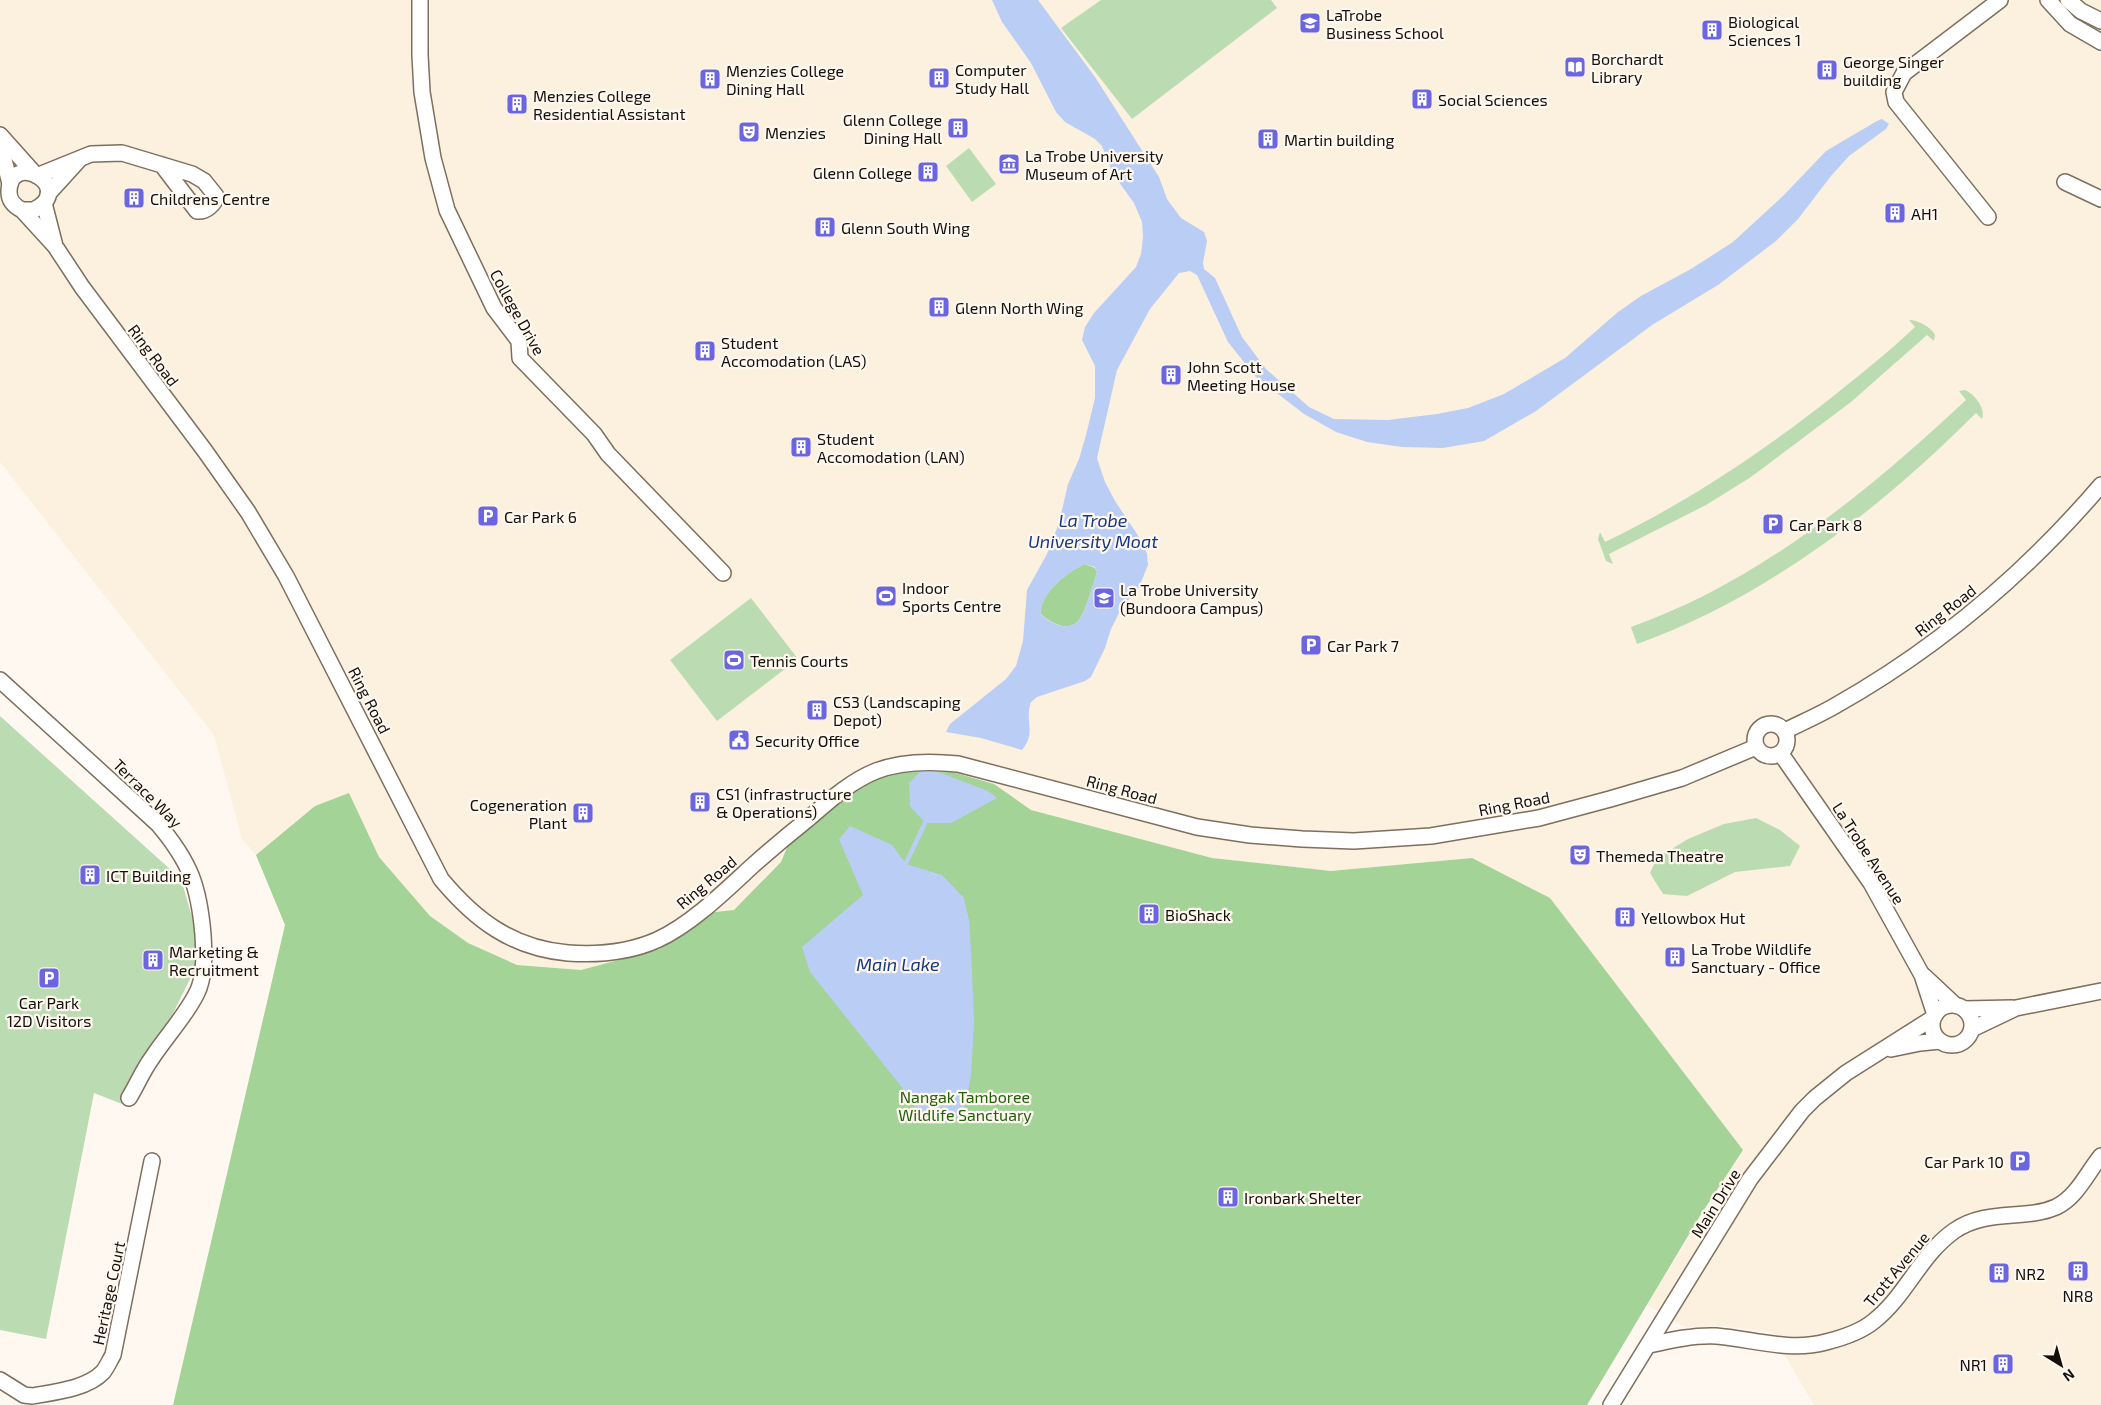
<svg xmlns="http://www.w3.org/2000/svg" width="2101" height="1405" font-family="'Exo 2',sans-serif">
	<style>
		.built { fill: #fcf0df }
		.green { fill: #bbdcb2 }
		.forest { fill: #a3d396 }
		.water { fill: #bacef5; fill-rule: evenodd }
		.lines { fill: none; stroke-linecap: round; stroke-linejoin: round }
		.stream { stroke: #bacef5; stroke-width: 4.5 }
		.minor-casing { stroke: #7d6f5d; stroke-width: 18 }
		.minor { stroke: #fff; stroke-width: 15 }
		.labels { text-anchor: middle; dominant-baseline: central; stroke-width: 4.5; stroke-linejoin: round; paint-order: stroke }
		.poi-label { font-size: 16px; fill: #140f08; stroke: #fff8f0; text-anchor: start }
		.street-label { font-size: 16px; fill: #140f08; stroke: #fff8f0 }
		.park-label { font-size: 16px; fill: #23600c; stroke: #fff8f0 }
		.water-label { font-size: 18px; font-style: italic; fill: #173880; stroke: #fff8f0 }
	</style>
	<rect width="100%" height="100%" fill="#fff8f0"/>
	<!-- built -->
	<polygon class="built" points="0,0 2101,0 2101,1405 1814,1405 1771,1332 1724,1326 1685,1327 1647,1305 1743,1150 1472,858 1331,871 1212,858 1031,810 994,784 800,816 781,862 734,910 706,913 660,949 581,970 517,965 468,943 430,916 379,857 349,793 315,806 256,855 242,839 214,735 0,462"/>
	<!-- green -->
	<g class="green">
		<polygon points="1101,0 1271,0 1277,8 1132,119 1061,28"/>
		<polygon points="969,148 996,184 972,202 946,166"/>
		<path d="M1909 320C1918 320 1931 327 1935 335L1934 341 1927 335 1851 402 1751 477 1706 505 1609 554 1613 564 1606 561 1598 539 1600 532 1605 542C1688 502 1764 451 1836 394 1863 372 1890 351 1915 327Z"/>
		<path d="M1965 390C1975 394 1986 409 1982 419L1976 413C1880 509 1766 598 1637 644L1631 627C1759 582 1867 492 1966 400L1959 391Z"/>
		<polygon points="751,598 798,659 717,721 670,660"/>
		<polygon points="0,716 181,879 194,924 198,963 127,1106 94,1093 46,1339 0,1330"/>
		<polygon points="1756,818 1780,830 1800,846 1790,866 1735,872 1687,896 1663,894 1650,873 1657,858 1688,839 1724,824"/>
	</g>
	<!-- forest -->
	<g class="forest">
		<path d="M1085 564 1095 568 1097 572C1093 584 1087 607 1081 617 1072 634 1051 624 1041 614 1038 595 1068 571 1085 564Z"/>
		<polygon points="890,768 942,769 994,784 1031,810 1212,858 1331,871 1472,858 1550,898 1743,1150 1700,1216 1587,1405 173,1405 285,925 256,855 315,806 349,793 379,857 430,916 468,943 517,965 581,970 660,949 706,913 734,910 781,862 800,816"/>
	</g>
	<!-- water -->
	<g class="water">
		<path d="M992 0H1038L1095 77 1159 177 1167 199 1181 218 1204 232 1207 241 1203 263 1204 269 1215 278 1242 337 1266 369 1309 407 1334 419 1388 420 1437 414 1468 408 1504 394 1565 358 1618 312 1641 296 1691 269 1733 242 1783 196 1826 151 1877 121 1882 119 1889 124 1886 129 1849 156 1831 176 1798 219 1776 241 1718 285 1652 325 1536 411 1484 441 1443 448 1402 447 1367 442 1336 432 1304 414 1256 377 1228 342 1197 275 1190 271 1179 273 1150 309 1117 370 1097 458 1105 482 1115 501 1143 543 1147 554 1148 565 1139 587 1121 609 1111 629 1105 648 1091 677 1085 681 1037 697 1031 702C1024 721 1037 732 1022 750L981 738 946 732 950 724 1006 679 1016 666 1023 641 1027 590 1047 554 1059 523 1068 484 1079 459 1086 435 1095 398V366L1082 340 1085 327 1094 313 1136 267 1141 254 1143 237 1142 222 1134 203 1113 174 1102 146 1095 139 1065 122 1056 112 1031 63 1002 22ZM1085 564 1095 567 1097 572C1093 584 1087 607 1081 617 1072 634 1050 624 1041 614 1038 595 1069 571 1085 564Z"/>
		<polygon points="925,767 988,791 997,798 951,823 925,823 910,806 909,783"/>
		<polygon points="850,826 892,845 906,864 942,875 964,898 969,920 971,949 974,1022 971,1076 963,1115 945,1124 924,1124 908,1095 810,972 802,947 863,895 839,839"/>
	</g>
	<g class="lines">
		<!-- stream -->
		<polyline class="stream" points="906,863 925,823"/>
		<!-- minor casing -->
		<g class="minor-casing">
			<g id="minor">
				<polyline points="420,0 420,55 422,92 433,158 447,210 494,308 519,341 520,358 594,434 608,454 723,573"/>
				<polyline points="2048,0 2070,24 2101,42"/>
				<polyline points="2068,0 2081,11 2101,21"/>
				<polyline points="0,135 34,173"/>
				<polyline points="0,143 10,184"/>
				<path d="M39 175 91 154 122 153 192 174 204 181 216 196C215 204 206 212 197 211L162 165"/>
				<polyline points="2065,182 2101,199"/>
				<polyline points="48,194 78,161"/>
				<path d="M44 203 55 246 82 287 205 451 248 512 286 576 441 879C475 920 512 948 568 953 597 955 630 952 657 940 690 925 723 893 750 868 769 851 788 835 808 819 829 801 849 782 876 771 902 761 930 761 958 764L1197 827 1250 835 1302 839 1354 841 1431 836 1539 818 1610 799 1682 778 1756 747"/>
				<path d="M22 210H34C78 187 9 149 9 192 9 201 14 206 22 210L54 245"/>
				<polyline points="1988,217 1896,102 1894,92 1904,73 2000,0"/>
				<path d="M0 680 158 824C190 862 199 886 203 935 204 952 205 971 199 988 191 1009 165 1038 152 1058 143 1070 137 1085 129 1098"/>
				<circle cx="1771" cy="740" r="16"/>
				<path d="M1785 731C1801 723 1817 716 1833 707 1935 650 2025 574 2101 485"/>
				<polyline points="1781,754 1871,883 1922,975 1935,1015"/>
				<polyline points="1924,976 1955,1005"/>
				<circle cx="1952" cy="1025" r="20"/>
				<polyline points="1964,1009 2012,1008"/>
				<polyline points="1972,1029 2016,1008 2101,991"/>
				<polyline points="1891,1049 1920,1043 1940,1041"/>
				<path d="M1649 1345C1671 1340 1694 1335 1716 1336 1752 1339 1790 1352 1826 1342 1842 1338 1861 1332 1874 1321 1906 1296 1920 1255 1954 1231 1987 1208 2024 1221 2056 1207 2077 1197 2087 1173 2101 1156"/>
				<path d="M0 1380 24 1395 32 1396C54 1392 87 1389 103 1372 107 1367 110 1360 113 1355L152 1161"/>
				<polyline points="1611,1405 1750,1179 1802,1111 1815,1098 1846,1073 1933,1018"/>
			</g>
		</g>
		<!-- minor -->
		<use href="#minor" class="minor"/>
	</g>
	<!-- icons -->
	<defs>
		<g id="university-square" transform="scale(1.125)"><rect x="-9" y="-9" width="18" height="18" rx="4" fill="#6b65df" stroke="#fff8f0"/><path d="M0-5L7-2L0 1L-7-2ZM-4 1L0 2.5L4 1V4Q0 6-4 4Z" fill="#fff"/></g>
		<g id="building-square" transform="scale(1.125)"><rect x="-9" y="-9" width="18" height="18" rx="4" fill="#6b65df" stroke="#fff8f0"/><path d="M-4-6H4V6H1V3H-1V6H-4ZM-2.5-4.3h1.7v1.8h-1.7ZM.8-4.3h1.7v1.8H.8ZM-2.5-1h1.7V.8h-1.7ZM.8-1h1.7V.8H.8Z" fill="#fff"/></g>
		<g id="library-square" transform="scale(1.125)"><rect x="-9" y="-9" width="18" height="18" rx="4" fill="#6b65df" stroke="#fff8f0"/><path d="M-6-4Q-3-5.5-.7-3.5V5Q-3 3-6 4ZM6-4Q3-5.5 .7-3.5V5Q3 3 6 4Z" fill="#fff"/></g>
		<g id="theatre-square" transform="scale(1.125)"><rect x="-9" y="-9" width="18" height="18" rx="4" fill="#6b65df" stroke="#fff8f0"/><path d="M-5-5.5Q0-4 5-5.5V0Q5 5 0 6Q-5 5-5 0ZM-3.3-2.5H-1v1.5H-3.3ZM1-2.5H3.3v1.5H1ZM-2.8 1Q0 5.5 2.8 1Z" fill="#fff"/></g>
		<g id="museum-square" transform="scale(1.125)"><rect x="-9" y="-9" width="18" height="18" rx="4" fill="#6b65df" stroke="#fff8f0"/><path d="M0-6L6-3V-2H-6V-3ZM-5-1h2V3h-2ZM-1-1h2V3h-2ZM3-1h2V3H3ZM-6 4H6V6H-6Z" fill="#fff"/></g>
		<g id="parking-square" transform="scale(1.125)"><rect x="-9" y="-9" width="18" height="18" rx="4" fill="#6b65df" stroke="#fff8f0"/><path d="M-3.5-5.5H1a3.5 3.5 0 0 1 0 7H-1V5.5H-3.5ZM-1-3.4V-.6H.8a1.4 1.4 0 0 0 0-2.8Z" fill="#fff"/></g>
		<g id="stadium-square" transform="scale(1.125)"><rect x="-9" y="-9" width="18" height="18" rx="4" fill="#6b65df" stroke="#fff8f0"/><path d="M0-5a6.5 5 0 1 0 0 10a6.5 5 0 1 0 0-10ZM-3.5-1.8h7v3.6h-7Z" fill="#fff"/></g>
		<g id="civic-square" transform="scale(1.125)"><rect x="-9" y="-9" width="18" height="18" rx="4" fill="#6b65df" stroke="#fff8f0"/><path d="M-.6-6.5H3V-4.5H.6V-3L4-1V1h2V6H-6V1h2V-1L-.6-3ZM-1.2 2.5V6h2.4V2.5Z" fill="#fff"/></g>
	</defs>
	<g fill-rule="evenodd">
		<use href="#university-square" x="1310" y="23"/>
		<use href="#building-square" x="1712" y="30"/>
		<use href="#library-square" x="1575" y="67"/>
		<use href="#building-square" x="1827" y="70"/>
		<use href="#building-square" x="939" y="78"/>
		<use href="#building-square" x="710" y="79"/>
		<use href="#building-square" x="1422" y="99"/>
		<use href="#building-square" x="517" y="104"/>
		<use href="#building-square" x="958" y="128"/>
		<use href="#theatre-square" x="749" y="132"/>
		<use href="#building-square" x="1268" y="139"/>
		<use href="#museum-square" x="1009" y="164"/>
		<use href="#building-square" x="928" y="172"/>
		<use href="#building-square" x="134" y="198"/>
		<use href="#building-square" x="1895" y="213"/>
		<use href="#building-square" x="825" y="227"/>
		<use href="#building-square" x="939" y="307"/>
		<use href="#building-square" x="705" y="351"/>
		<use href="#building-square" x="1171" y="375"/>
		<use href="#building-square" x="801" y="447"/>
		<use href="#parking-square" x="488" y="516"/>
		<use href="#parking-square" x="1773" y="524"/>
		<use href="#stadium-square" x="886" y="596"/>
		<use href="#university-square" x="1104" y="598"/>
		<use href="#parking-square" x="1311" y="645"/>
		<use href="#stadium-square" x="734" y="660"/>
		<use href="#building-square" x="817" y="710"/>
		<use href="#civic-square" x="739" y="740"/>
		<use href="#building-square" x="700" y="802"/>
		<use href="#building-square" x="583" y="813"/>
		<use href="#theatre-square" x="1580" y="855"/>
		<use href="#building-square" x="90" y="875"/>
		<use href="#building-square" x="1149" y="914"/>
		<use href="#building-square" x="1625" y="917"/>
		<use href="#building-square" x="1675" y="957"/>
		<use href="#building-square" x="153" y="960"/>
		<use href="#parking-square" x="49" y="978"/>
		<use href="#parking-square" x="2020" y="1161"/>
		<use href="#building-square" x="1228" y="1197"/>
		<use href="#building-square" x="2078" y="1271"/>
		<use href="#building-square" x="1999" y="1273"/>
		<use href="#building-square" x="2003" y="1364"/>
	</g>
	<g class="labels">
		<!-- poi labels -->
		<g class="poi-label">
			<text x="1326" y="14">LaTrobe<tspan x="1326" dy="18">Business School</tspan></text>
			<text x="1728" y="21">Biological<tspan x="1728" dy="18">Sciences 1</tspan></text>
			<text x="1591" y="58">Borchardt<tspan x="1591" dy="18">Library</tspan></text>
			<text x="1843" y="61">George Singer<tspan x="1843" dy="18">building</tspan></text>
			<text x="955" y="69">Computer<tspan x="955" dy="18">Study Hall</tspan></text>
			<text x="726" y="70">Menzies College<tspan x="726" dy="18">Dining Hall</tspan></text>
			<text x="533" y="95">Menzies College<tspan x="533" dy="18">Residential Assistant</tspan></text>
			<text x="1438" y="99">Social Sciences</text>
			<text x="942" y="119" text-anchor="end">Glenn College<tspan x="942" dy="18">Dining Hall</tspan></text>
			<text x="765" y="132">Menzies</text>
			<text x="1284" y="139">Martin building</text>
			<text x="1025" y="155">La Trobe University<tspan x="1025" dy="18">Museum of Art</tspan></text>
			<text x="912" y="172" text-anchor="end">Glenn College</text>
			<text x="150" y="198">Childrens Centre</text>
			<text x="1911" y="213">AH1</text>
			<text x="841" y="227">Glenn South Wing</text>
			<text x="955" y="307">Glenn North Wing</text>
			<text x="721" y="342">Student<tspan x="721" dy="18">Accomodation (LAS)</tspan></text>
			<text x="1187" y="366">John Scott<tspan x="1187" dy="18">Meeting House</tspan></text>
			<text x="817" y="438">Student<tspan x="817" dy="18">Accomodation (LAN)</tspan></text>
			<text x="504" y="516">Car Park 6</text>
			<text x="1789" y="524">Car Park 8</text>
			<text x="902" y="587">Indoor<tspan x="902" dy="18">Sports Centre</tspan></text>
			<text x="1120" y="589">La Trobe University<tspan x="1120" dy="18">(Bundoora Campus)</tspan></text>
			<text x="1327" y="645">Car Park 7</text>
			<text x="750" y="660">Tennis Courts</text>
			<text x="833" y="701">CS3 (Landscaping<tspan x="833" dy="18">Depot)</tspan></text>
			<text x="755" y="740">Security Office</text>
			<text x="716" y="793">CS1 (infrastructure<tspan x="716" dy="18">&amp; Operations)</tspan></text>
			<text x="567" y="804" text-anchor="end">Cogeneration<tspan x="567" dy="18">Plant</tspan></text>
			<text x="1596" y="855">Themeda Theatre</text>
			<text x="106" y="875">ICT Building</text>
			<text x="1165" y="914">BioShack</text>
			<text x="1641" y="917">Yellowbox Hut</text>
			<text x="1691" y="948">La Trobe Wildlife<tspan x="1691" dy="18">Sanctuary - Office</tspan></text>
			<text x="169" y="951">Marketing &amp;<tspan x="169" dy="18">Recruitment</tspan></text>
			<text x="49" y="1002" text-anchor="middle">Car Park<tspan x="49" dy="18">12D Visitors</tspan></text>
			<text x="2004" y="1161" text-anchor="end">Car Park 10</text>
			<text x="1244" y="1197">Ironbark Shelter</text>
			<text x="2015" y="1273">NR2</text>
			<text x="2078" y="1295" text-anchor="middle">NR8</text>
			<text x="1987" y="1364" text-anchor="end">NR1</text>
		</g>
		<!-- street labels -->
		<g class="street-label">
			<text transform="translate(518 312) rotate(61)">College Drive</text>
			<text transform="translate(154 355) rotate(53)">Ring Road</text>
			<text transform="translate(1945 610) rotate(-38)">Ring Road</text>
			<text transform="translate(370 700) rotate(63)">Ring Road</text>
			<text transform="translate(1122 789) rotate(15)">Ring Road</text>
			<text transform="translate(148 793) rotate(45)">Terrace Way</text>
			<text transform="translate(1514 803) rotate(-11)">Ring Road</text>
			<text transform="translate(1869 853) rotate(57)">La Trobe Avenue</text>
			<text transform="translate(706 882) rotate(-40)">Ring Road</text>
			<text transform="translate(1715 1203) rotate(-58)">Main Drive</text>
			<text transform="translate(1896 1269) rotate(-50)">Trott Avenue</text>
			<text transform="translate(108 1293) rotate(-78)">Heritage Court</text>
		</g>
		<!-- park labels -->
		<g class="park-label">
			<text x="965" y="1096">Nangak Tamboree<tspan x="965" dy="18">Wildlife Sanctuary</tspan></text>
		</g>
		<!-- water labels -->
		<g class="water-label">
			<text x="1093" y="520">La Trobe<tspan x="1093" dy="21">University Moat</tspan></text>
			<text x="898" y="964">Main Lake</text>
		</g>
	</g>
	<!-- north arrow -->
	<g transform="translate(2061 1365) rotate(143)" stroke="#fff8f0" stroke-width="4" paint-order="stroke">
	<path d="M0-4L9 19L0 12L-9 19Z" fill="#140f08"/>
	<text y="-8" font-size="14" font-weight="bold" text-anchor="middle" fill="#140f08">N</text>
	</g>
</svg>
